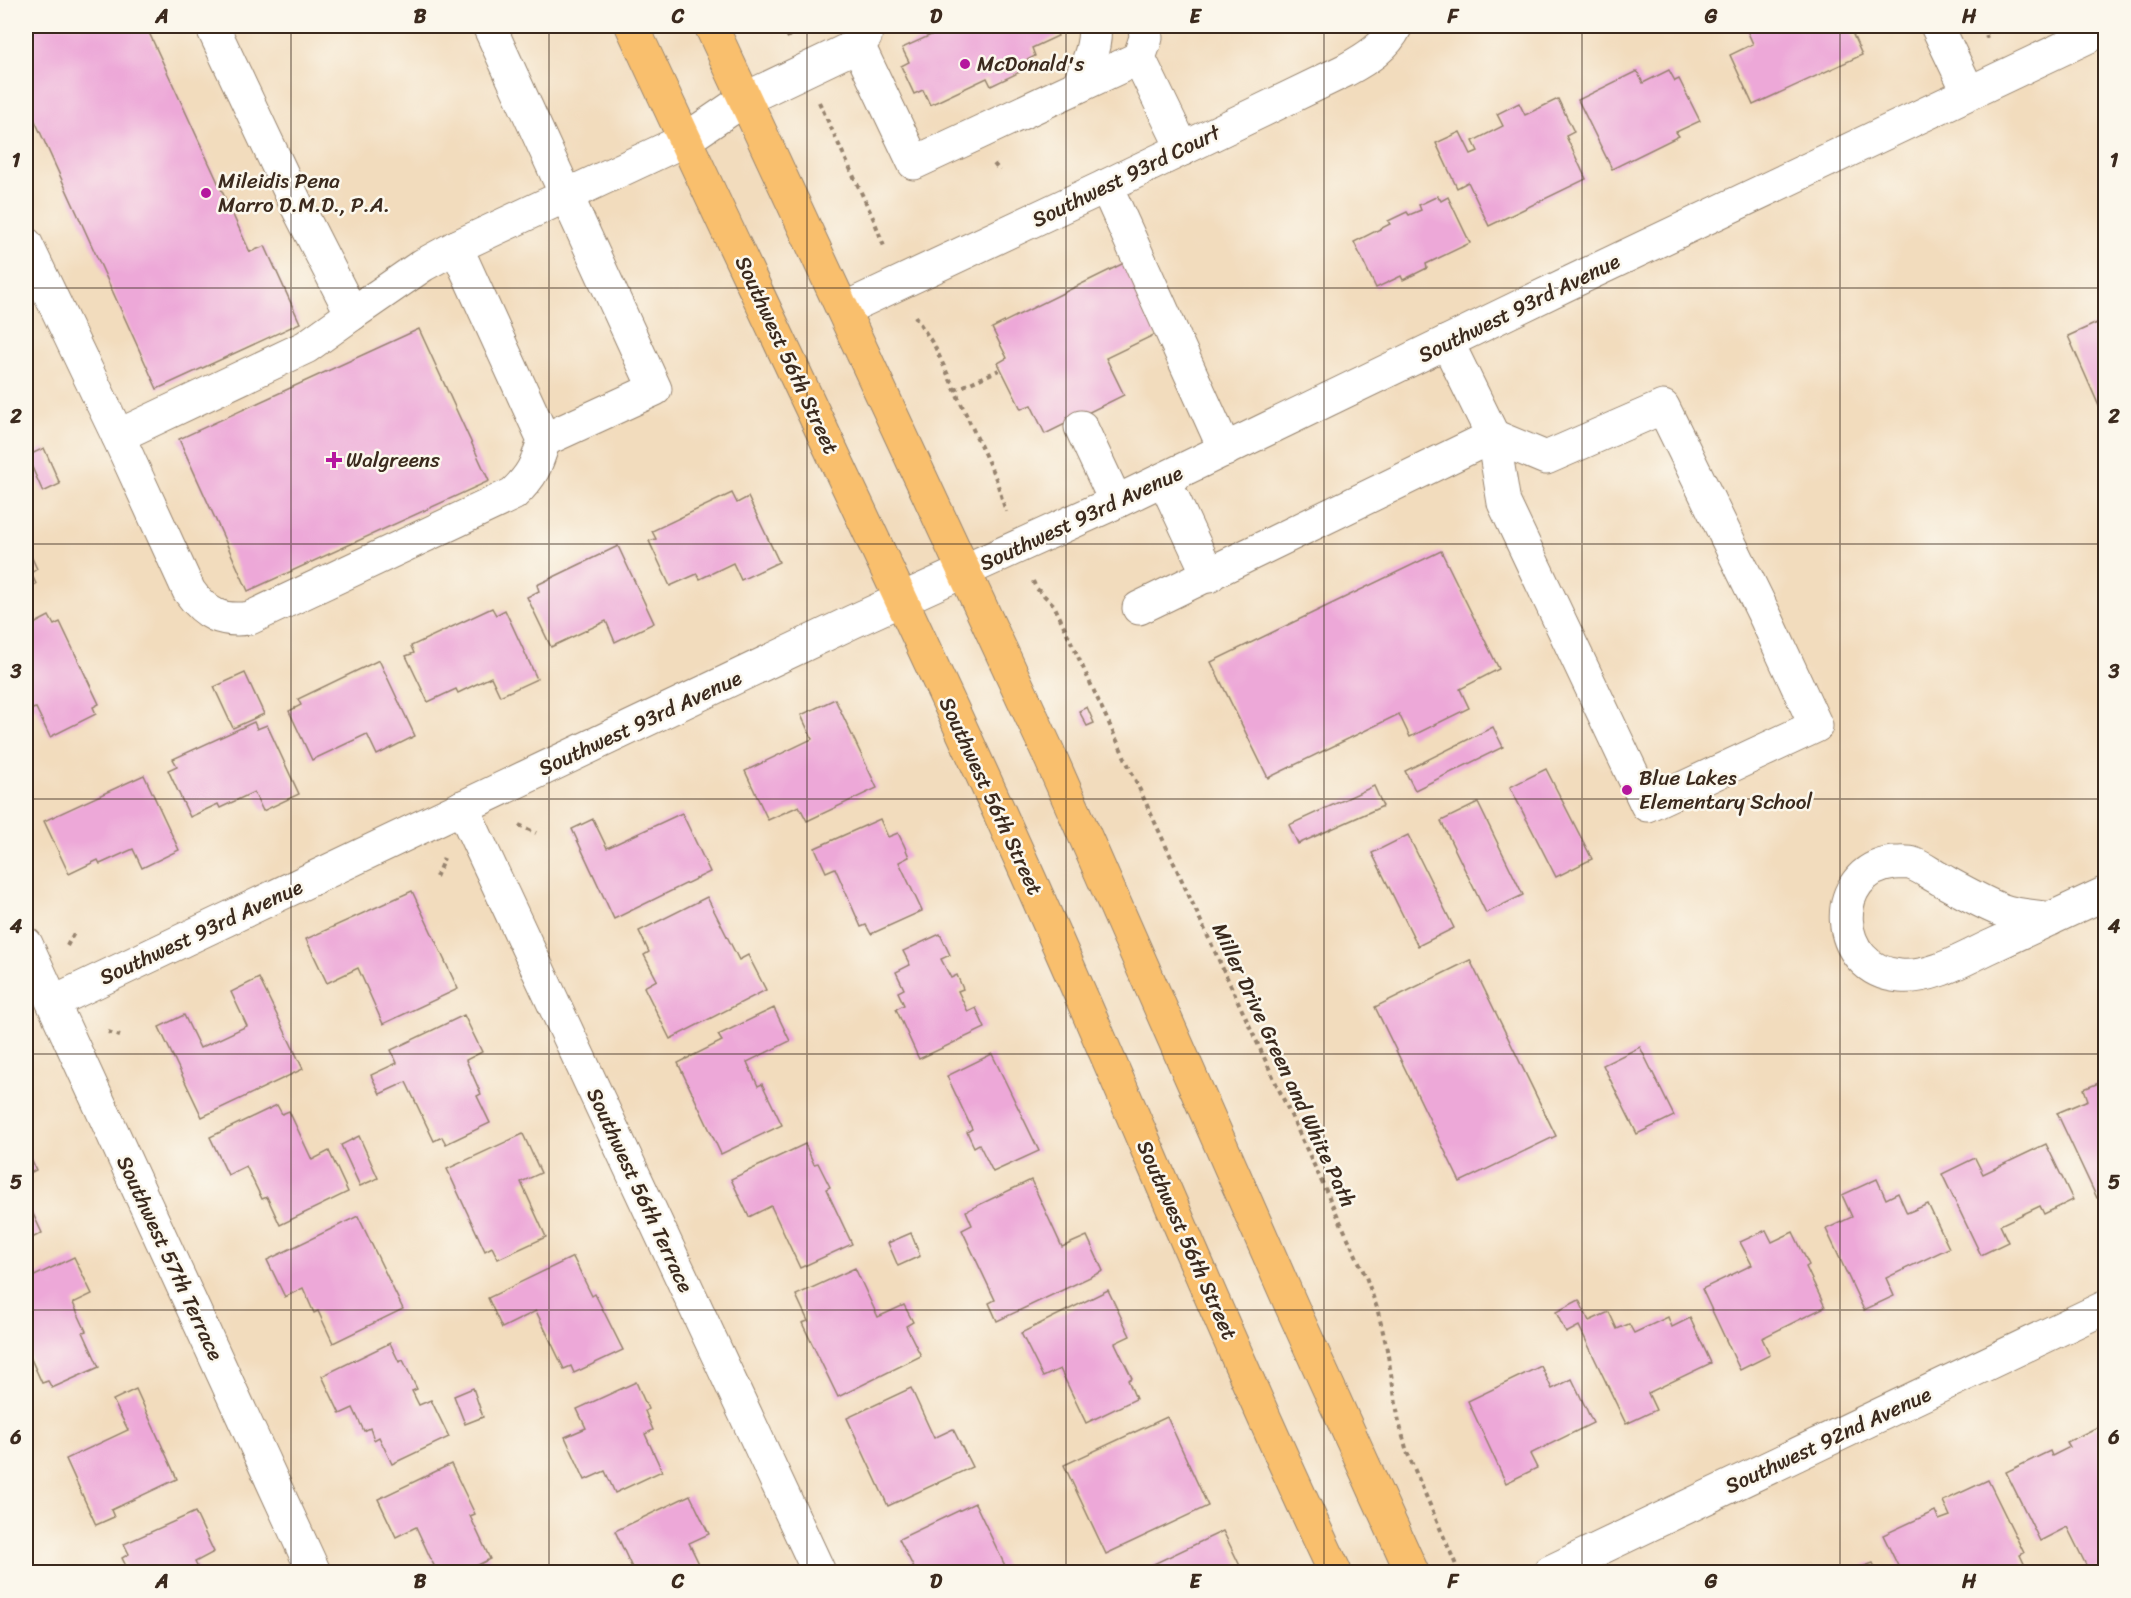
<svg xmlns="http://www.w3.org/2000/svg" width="2131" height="1598" font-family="Sriracha,sans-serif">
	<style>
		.building { fill: #eda8d8 }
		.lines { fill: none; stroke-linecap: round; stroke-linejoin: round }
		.minor-casing { stroke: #96836e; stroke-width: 35 }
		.major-casing { stroke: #96836e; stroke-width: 35 }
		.path { stroke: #96836e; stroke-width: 4; stroke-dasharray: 4.5 4.5; stroke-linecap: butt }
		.minor { stroke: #fff; stroke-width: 33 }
		.major { stroke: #f9bf6d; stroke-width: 33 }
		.grid { fill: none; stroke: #3b2a1e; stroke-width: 1.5; stroke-opacity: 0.55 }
		.poi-dot { fill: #b5179e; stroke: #fbf7ec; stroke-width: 2 }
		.labels { text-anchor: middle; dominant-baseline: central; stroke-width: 5; stroke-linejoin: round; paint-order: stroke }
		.poi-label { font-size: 21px; fill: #3b2a1e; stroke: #fbf7ec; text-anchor: start }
		.street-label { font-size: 21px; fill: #3b2a1e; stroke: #fbf7ec }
		.neatline { fill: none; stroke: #3b2a1e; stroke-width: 2 }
		.grid-label { font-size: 20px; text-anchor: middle; font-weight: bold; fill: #3b2a1e }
	</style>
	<rect width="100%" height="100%" fill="#fbf7ec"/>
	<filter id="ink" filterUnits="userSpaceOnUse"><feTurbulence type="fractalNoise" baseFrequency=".0167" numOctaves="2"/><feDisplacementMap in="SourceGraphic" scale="12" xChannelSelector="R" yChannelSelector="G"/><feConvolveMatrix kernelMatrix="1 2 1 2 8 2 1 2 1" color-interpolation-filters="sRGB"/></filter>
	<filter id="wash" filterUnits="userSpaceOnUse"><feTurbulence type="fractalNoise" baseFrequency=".008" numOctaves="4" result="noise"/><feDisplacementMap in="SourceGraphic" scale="24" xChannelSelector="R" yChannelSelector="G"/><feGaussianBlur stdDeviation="1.35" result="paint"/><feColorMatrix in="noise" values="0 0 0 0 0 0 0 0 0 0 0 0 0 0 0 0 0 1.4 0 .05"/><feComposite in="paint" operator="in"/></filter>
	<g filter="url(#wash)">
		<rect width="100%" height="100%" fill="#f2dcbd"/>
		<g id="blocks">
			<!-- building -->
			<g class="building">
				<polygon points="26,26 146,26 250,252 265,246 300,323 157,389 26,101"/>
				<polygon points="951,26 1053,26 1058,36 1032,48 1035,56 1025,61 1028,68 991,86 987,78 930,105 923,90 914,94 901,66 909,62 902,48"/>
				<polygon points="1745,26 1849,26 1862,55 1753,105 1730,55 1753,44"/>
				<polygon points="1669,70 1675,81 1679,79 1700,121 1676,132 1679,136 1612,169 1578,100 1637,71 1643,83"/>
				<polygon points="1558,99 1574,132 1566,136 1586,179 1489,226 1468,182 1457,188 1436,143 1460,132 1471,154 1478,151 1473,141 1503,126 1497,114 1519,103 1525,115"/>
				<polygon points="1438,196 1441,201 1448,197 1470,243 1426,264 1427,268 1403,280 1401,276 1376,288 1354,242 1390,224 1388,221 1407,212 1409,215 1421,210 1419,205"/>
				<polygon points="1124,263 1158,333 1106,358 1124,395 1045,434 1031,405 1021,409 998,363 1007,358 992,328"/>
				<polygon points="2106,319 2106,404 2099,406 2068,336"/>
				<polygon points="419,329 489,481 248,591 179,439"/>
				<polygon points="44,448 60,484 43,492 27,456"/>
				<polygon points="732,493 737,503 748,497 779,562 741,580 733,563 700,579 697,574 670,586 649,541 656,539 652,531"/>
				<polygon points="26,545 37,569 31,573 36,584 26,589"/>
				<polygon points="618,546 654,623 615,642 606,621 551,647 527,597 539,591 537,585"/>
				<polygon points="1441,551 1499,669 1460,689 1469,708 1410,737 1399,714 1268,778 1211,662"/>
				<polygon points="492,608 496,615 505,610 537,679 500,696 491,677 458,693 456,689 428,702 406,656 414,653 411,646"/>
				<polygon points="49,616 54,625 60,622 99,704 93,707 96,714 50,737 36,708 32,709 26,696 26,628"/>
				<polygon points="379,660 415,736 377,755 367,734 312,760 289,711 301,705 298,699"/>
				<polygon points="245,673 264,714 233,728 214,687"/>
				<polygon points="835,699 877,788 807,821 799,806 768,820 745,771 812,739 801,715"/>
				<polygon points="1087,707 1094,723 1087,726 1079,711"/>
				<polygon points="254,722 257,729 267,725 299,794 263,811 254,792 220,808 218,804 190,817 168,770 177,766 173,759"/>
				<polygon points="1493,727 1503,747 1415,790 1405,771"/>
				<polygon points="1546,769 1592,859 1556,877 1510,787"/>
				<polygon points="144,775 179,850 142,868 133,849 100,864 98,860 69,874 44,821"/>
				<polygon points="1374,786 1383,806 1298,844 1289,825"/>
				<polygon points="1478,803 1523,895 1486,913 1441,821"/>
				<polygon points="682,813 710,872 614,919 572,829 593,819 607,848"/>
				<polygon points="880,819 888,837 898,833 904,845 909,857 899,862 922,911 871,934 866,925 861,927 835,868 826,872 815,848"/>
				<polygon points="1408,835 1454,928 1418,946 1372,853"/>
				<polygon points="412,891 458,989 383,1024 358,968 327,983 306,939"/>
				<polygon points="707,897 739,960 748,955 766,990 670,1039 644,987 657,980 644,955 649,952 639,931"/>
				<polygon points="940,934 950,955 941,959 951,978 957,975 963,989 958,991 968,1012 976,1008 985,1028 919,1059 896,1009 904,1005 898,992 904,989 896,972 910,965 903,951"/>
				<polygon points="1470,960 1556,1136 1460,1182 1375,1007"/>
				<polygon points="259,978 303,1069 202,1117 159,1027 184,1015 200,1048 247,1026 231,992"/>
				<polygon points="774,1008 790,1041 747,1062 758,1086 762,1084 782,1125 721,1154 678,1063 722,1041 718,1035"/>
				<polygon points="464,1015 482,1052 466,1060 481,1094 477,1096 490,1123 446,1144 442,1137 434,1141 406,1082 380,1094 371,1075 397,1063 391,1050"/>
				<polygon points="1640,1047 1674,1116 1637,1134 1603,1065"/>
				<polygon points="992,1054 1039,1151 993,1172 979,1144 974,1147 967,1132 972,1129 947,1076"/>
				<polygon points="2106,1080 2106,1194 2097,1198 2057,1113 2088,1100 2084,1089"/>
				<polygon points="277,1105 282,1114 289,1111 312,1160 329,1151 348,1192 280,1225 267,1197 262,1199 246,1166 228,1175 210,1137"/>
				<polygon points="523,1134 541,1173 521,1182 546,1237 498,1259 492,1247 485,1251 447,1169"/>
				<polygon points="359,1136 378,1178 360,1186 341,1145"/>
				<polygon points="805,1144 814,1164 818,1163 830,1187 826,1189 852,1244 800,1268 771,1206 749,1217 731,1179"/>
				<polygon points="2046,1144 2073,1200 2044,1214 2040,1206 2000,1225 2008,1242 1981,1255 1942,1174 1975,1158 1983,1174"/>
				<polygon points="26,1149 36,1170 26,1175"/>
				<polygon points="1877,1179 1886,1199 1898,1193 1907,1213 1928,1204 1949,1248 1886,1278 1894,1296 1864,1310 1826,1229 1852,1217 1842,1195"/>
				<polygon points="1031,1180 1062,1247 1087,1236 1103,1271 997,1321 989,1303 995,1300 962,1230 972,1225 966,1211"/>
				<polygon points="26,1199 42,1233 26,1241"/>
				<polygon points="358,1216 403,1309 333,1343 318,1311 314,1313 303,1288 285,1297 267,1260"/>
				<polygon points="1766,1230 1772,1242 1793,1232 1809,1265 1806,1267 1825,1307 1762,1338 1770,1355 1740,1370 1702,1289 1752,1265 1740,1242"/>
				<polygon points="911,1233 920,1256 898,1266 888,1243"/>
				<polygon points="74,1257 92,1294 73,1303 86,1331 83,1332 99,1367 52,1388 48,1381 42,1383 26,1348 26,1280"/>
				<polygon points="573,1257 592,1296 595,1294 623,1350 574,1373 571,1366 564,1369 536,1311 502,1328 488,1298"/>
				<polygon points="855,1268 878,1317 904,1305 913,1322 906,1326 921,1356 838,1397 802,1323 808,1321 796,1295"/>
				<polygon points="1108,1290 1130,1336 1115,1343 1132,1378 1128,1380 1136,1399 1086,1423 1060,1369 1043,1377 1021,1333"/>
				<polygon points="1579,1300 1589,1321 1609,1312 1617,1329 1629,1324 1634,1333 1668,1317 1672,1327 1690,1318 1711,1363 1648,1393 1656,1410 1626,1424 1579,1326 1566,1333 1556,1312"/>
				<polygon points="390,1343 399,1362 403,1360 417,1389 412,1391 419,1405 431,1400 449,1437 392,1464 379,1437 374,1440 370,1428 364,1431 353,1408 340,1414 322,1376"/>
				<polygon points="1541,1366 1552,1389 1572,1379 1593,1423 1530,1454 1537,1468 1506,1483 1468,1401"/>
				<polygon points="636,1382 648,1409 645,1411 653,1430 645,1434 662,1471 615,1493 605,1471 585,1480 565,1437 586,1428 577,1409"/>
				<polygon points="473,1388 483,1417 465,1424 454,1396"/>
				<polygon points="911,1388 934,1438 953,1429 972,1467 888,1506 847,1418"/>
				<polygon points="136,1389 177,1479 111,1510 114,1517 96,1525 66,1459 128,1430 113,1400"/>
				<polygon points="1167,1417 1208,1506 1106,1554 1064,1465"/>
				<polygon points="2104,1424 2106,1563 2089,1571 2067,1527 2040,1541 2006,1472 2050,1451 2052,1456 2070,1447 2067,1442"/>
				<polygon points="451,1464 475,1514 470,1516 490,1559 464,1572 437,1572 416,1527 396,1537 378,1499"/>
				<polygon points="1988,1480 2024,1553 2020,1555 2028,1572 1901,1572 1883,1535 1935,1511 1939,1520 1950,1516 1943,1501"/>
				<polygon points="690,1495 709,1534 689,1543 703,1572 634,1572 615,1531"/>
				<polygon points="975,1503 1008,1572 938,1572 936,1568 927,1572 916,1572 899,1539"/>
				<polygon points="195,1512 214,1552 195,1562 200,1572 129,1572 122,1558 129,1554 124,1544"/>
				<polygon points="1223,1531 1243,1572 1145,1572 1143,1569"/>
				<polygon points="1873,1563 1877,1572 1849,1572"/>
			</g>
		</g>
	</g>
	<g filter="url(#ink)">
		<use href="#blocks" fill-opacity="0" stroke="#96836e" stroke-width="1.5"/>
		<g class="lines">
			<!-- minor casing -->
			<g class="minor-casing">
				<g id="minor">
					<polyline points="212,26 297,206 352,314 423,265 456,247"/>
					<polyline points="489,26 655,389 544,440"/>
					<polyline points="1145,26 1146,38 1139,58 1183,149"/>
					<polyline points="1937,26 1969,93"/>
					<polyline points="858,45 914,163 1139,58"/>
					<path d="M1078 86C1086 67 1097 46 1094 26"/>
					<polyline points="1106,186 1225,450"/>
					<path d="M26 244 118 436 189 591C206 615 222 622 250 618L513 494C533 475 536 466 544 440L456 247 685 140 745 99 858 45 865 37 860 26"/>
					<path d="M844 309 1106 186 1346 70C1366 59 1386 47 1396 26"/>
					<polygon points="1663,407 1766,618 1816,726 1647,805 1504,503 1493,436 1546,458"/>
					<polyline points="1081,427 1116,502"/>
					<polyline points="118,436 306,347 352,314"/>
					<polyline points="1164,479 1209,576"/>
					<polyline points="1139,608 1493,436 1447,342"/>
					<polyline points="462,807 819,1572"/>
					<path d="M2051 919C2035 916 2016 916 2001 910 1981 902 1960 890 1940 879 1932 875 1922 867 1913 864 1908 862 1900 863 1894 863 1827 870 1832 971 1900 976 1934 979 1968 956 1998 943 2034 926 2070 910 2106 893"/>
					<polyline points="26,944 314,1572"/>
					<polyline points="53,1002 854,621 1116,502 1567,284 2106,28"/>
					<polyline points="1550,1572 2106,1307"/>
				</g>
			</g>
			<!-- major casing -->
			<g class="major-casing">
				<g id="major">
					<path d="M632 26C762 307 898 586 1025 869 1130 1103 1226 1341 1335 1572"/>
					<polyline points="711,26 1048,752 1292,1307 1412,1572"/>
				</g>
			</g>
			<!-- path -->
			<g class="path">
				<polyline points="783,26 789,38"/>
				<polyline points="1982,27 1987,38"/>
				<polyline points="819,102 874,220 885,249"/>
				<polyline points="994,164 1000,171"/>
				<polyline points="915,316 935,347 996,479 1006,512"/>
				<polyline points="955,390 999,370"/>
				<polyline points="1033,581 1036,588 1054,605 1366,1277 1377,1308 1386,1344 1399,1422 1407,1452 1459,1572"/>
				<polyline points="519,825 536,833"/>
				<polyline points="436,877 444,858"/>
				<polyline points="67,946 74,933"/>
				<polyline points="108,1032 120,1036"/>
			</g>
			<!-- minor -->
			<use href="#minor" class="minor"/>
			<!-- major -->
			<use href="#major" class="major"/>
		</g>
	</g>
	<!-- grid -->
	<path class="grid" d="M291 26V1572M549 26V1572M807 26V1572M1066 26V1572M1324 26V1572M1582 26V1572M1840 26V1572M26 288H2106M26 544H2106M26 799H2106M26 1054H2106M26 1310H2106"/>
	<!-- markers -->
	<g class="poi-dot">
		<circle cx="965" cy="64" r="6"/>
		<circle cx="206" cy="193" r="6"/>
		<path d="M331 451h6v6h6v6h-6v6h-6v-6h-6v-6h6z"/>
		<circle cx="1627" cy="790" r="6"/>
	</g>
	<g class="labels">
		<!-- poi labels -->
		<g class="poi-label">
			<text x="977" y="64">McDonald's</text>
			<text x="218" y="181">Mileidis Pena<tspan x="218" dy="24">Marro D.M.D., P.A.</tspan></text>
			<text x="346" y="460">Walgreens</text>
			<text x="1639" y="778">Blue Lakes<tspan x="1639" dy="24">Elementary School</tspan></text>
		</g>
		<!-- street labels -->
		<g class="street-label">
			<text transform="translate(1126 176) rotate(-26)">Southwest 93rd Court</text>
			<text transform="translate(1519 308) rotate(-26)">Southwest 93rd Avenue</text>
			<text transform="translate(787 355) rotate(65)">Southwest 56th Street</text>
			<text transform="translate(1081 518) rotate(-25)">Southwest 93rd Avenue</text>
			<text transform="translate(640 723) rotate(-25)">Southwest 93rd Avenue</text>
			<text transform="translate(991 796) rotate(65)">Southwest 56th Street</text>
			<text transform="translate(201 932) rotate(-25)">Southwest 93rd Avenue</text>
			<text transform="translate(1284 1065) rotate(65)">Miller Drive Green and White Path</text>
			<text transform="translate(640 1190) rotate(65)">Southwest 56th Terrace</text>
			<text transform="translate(1187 1240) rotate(66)">Southwest 56th Street</text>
			<text transform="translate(170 1258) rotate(65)">Southwest 57th Terrace</text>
			<text transform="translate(1828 1440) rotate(-25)">Southwest 92nd Avenue</text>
		</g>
	</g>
	<!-- margin -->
	<rect width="2131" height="1598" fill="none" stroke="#fbf7ec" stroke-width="66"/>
	<rect x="33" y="33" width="2065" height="1532" class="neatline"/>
	<g class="grid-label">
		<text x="162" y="23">A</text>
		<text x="420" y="23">B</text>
		<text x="678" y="23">C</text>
		<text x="936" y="23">D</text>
		<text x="1195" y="23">E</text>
		<text x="1453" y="23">F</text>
		<text x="1711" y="23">G</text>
		<text x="1969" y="23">H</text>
		<text x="16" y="167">1</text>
		<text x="2114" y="167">1</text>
		<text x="16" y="423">2</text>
		<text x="2114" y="423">2</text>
		<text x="16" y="678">3</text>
		<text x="2114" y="678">3</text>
		<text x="16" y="933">4</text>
		<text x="2114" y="933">4</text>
		<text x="16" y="1189">5</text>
		<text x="2114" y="1189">5</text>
		<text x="16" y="1444">6</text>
		<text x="2114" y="1444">6</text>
		<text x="162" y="1588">A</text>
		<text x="420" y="1588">B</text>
		<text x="678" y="1588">C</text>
		<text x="936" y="1588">D</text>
		<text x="1195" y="1588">E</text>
		<text x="1453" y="1588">F</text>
		<text x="1711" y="1588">G</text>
		<text x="1969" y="1588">H</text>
	</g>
</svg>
